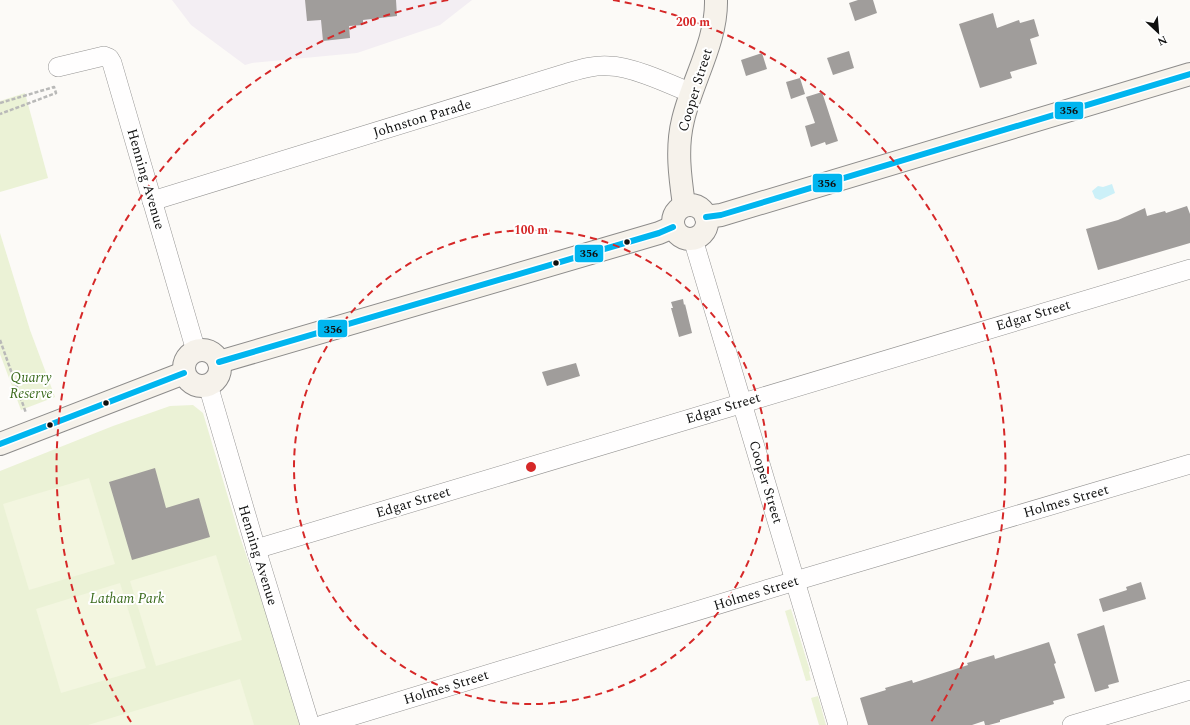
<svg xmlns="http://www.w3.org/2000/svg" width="1190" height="725" font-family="Spectral,serif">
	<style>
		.industrial { fill: #f3eef3 }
		.green { fill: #ebf2d6 }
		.pitch { fill: #f3f6e0 }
		.water { fill: #ccf0f8 }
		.building { fill: #a09d9b }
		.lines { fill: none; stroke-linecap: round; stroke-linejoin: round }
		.street-casing { stroke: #969594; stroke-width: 20 }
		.secondary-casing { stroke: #8d8c8b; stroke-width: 24 }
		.path { stroke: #b9b9b8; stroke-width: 2.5; stroke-dasharray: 4 2; stroke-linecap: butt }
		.street { stroke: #fffefe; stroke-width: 19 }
		.secondary { stroke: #f6f2eb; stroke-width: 22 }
		.bus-1-casing { stroke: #fff; stroke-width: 9 }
		.bus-1 { stroke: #00b5ef; stroke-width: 6 }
		.ring { fill: none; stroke: #d62828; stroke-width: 2; stroke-dasharray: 7 5 }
		.bus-dot { fill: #101010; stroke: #fff; stroke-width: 1.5 }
		.labels { text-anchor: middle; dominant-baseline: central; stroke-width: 4; stroke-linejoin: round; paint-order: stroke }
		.street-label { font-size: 14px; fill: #101010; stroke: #fff }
		.park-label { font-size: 14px; font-style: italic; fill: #3b6b1d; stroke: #fff }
		.centre { fill: #d62828; stroke: #fff; stroke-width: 2 }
		.ring-label { font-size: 12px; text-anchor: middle; font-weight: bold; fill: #d62828; stroke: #fff; stroke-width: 4; stroke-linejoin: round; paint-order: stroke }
		.line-badge { stroke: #fff; stroke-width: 1.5 }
		.pale-badge-label { font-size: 11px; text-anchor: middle; font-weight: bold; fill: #111 }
	</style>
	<rect width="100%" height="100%" fill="#fcfaf7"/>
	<!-- industrial -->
	<polygon class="industrial" points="172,0 472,0 440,25 357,53 252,63 245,65 191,25"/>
	<!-- green -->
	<g class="green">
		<polygon points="25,93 48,178 0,192 0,101"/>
		<polygon points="0,233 30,330 55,397 21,410 0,354"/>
		<polygon points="193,405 203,413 239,534 268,618 300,725 0,725 0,471 113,426 170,406"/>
		<polygon points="791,609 810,671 809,672 811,680 806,681 785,611"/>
		<polygon points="818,696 826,725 819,725 811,698"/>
	</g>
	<!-- pitch -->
	<g class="pitch">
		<polygon points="89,478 115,564 29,590 3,504"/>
		<polygon points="216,555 242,640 156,666 130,581"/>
		<polygon points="120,583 146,668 61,693 36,609"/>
		<polygon points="240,679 254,725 88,725"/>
	</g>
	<!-- water -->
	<polygon class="water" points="1112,184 1115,193 1100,200 1095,198 1092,191 1098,186 1103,187"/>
	<!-- building -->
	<g class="building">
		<polygon points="305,0 396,0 397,16 363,20 363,25 349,26 350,38 323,41 321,20 307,21"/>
		<polygon points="858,0 873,0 877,13 855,21 849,3"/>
		<polygon points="993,13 997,28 1019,20 1020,23 1034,19 1039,36 1030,39 1037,64 1010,72 1012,78 980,88 959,24"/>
		<polygon points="849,51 854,68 833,75 827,58"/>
		<polygon points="762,53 767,69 746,76 741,60"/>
		<polygon points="800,78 805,94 791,99 786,82"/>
		<polygon points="822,92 838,141 826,145 825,142 811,147 805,126 815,123 806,97"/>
		<polygon points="1187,206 1190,214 1190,243 1098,270 1086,229 1118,220 1145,208 1147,216 1165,211 1166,213"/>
		<polygon points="683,299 684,305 685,304 692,333 679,337 671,308 673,308 671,302"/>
		<polygon points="576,363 580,376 547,386 542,372"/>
		<polygon points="155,468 166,508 199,498 210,537 132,560 109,482"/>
		<polygon points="1141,582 1146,599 1103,612 1099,599 1127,590 1126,587"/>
		<polygon points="1104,625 1119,682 1108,685 1109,688 1095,692 1077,634"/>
		<polygon points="1049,642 1056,663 1054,664 1065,698 1053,701 1054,704 1000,720 1000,722 989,725 985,725 984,721 972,725 868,725 860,698 886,690 885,688 912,680 913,683 968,665 967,663 994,655 995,659"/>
	</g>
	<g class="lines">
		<!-- street casing -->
		<g class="street-casing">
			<g id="street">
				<polyline points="58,67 104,56 109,58 112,63 196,351"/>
				<path d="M152 201 567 73C581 69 594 65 609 66 631 66 670 84 691 93"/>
				<polyline points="693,239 838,725"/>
				<polyline points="208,385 256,549 310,725"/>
				<polyline points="256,549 1190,269"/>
				<polyline points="322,725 795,581 1190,464"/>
				<polyline points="1072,725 1190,690"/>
			</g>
		</g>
		<!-- secondary casing -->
		<g class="secondary-casing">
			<g id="secondary">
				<circle cx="690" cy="222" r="17"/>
				<path d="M684 205C680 177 676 148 683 120 692 81 717 41 716 0"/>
				<polyline points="706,217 721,215 1190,74"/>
				<circle cx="202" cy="368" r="18"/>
				<polyline points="219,362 659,233 673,227"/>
				<polyline points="0,444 184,373"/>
			</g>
		</g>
		<!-- path -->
		<g class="path">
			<polyline points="0,103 54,87 56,93 0,114"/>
			<polyline points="0,340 26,413"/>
		</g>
		<!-- street -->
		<use href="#street" class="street"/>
		<!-- secondary -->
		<use href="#secondary" class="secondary"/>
		<!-- bus-1 casing -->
		<g class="bus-1-casing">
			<g id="bus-1">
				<polyline points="706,217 721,215 1190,74"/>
				<polyline points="219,362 659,233 673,227"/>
				<polyline points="0,444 184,373"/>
			</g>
		</g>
		<!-- bus-1 -->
		<use href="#bus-1" class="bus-1"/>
	</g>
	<!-- distance rings -->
	<g class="ring">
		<circle cx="531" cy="467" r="237"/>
		<path d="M131 722A474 474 0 0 1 449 0M613 0A474 474 0 0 1 931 722"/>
	</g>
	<!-- markers -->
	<g class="bus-dot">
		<circle cx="627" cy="242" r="3.5"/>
		<circle cx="556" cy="263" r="3.5"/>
		<circle cx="106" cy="403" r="3.5"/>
		<circle cx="50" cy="425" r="3.5"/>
	</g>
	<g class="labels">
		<!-- street labels -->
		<g class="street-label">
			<text transform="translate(695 90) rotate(-73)">Cooper Street</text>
			<text transform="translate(422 118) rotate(-17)">Johnston Parade</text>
			<text transform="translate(146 179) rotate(74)">Henning Avenue</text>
			<text transform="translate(1033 315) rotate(-17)">Edgar Street</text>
			<text transform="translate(723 408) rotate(-17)">Edgar Street</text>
			<text transform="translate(766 482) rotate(73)">Cooper Street</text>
			<text transform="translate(1066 501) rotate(-16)">Holmes Street</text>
			<text transform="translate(413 502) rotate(-17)">Edgar Street</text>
			<text transform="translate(258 555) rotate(73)">Henning Avenue</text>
			<text transform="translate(756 593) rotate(-17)">Holmes Street</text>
			<text transform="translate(446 687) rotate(-17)">Holmes Street</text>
		</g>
		<!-- park labels -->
		<g class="park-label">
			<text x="31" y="377">Quarry<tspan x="31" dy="16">Reserve</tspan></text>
			<text x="127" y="598">Latham Park</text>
		</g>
	</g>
	<circle cx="531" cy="467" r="6" class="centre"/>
	<g class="ring-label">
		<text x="693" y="26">200 m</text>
		<text x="531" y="234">100 m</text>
	</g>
	<g class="line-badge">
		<rect x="1054" y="101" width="30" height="19" rx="4" fill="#00b5ef"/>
		<rect x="812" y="173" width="31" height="20" rx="4" fill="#00b5ef"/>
		<rect x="574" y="244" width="30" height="19" rx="4" fill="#00b5ef"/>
		<rect x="317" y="319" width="31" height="19" rx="4" fill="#00b5ef"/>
	</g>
	<g class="pale-badge-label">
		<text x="1069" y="114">356</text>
		<text x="827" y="187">356</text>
		<text x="589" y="257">356</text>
		<text x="333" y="333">356</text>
	</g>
	<!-- north arrow -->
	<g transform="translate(1158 32) rotate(154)" stroke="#ffffff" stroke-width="3" paint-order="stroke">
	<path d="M0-3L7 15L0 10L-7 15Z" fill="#101010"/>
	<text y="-6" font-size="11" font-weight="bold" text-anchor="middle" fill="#101010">N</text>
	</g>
</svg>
